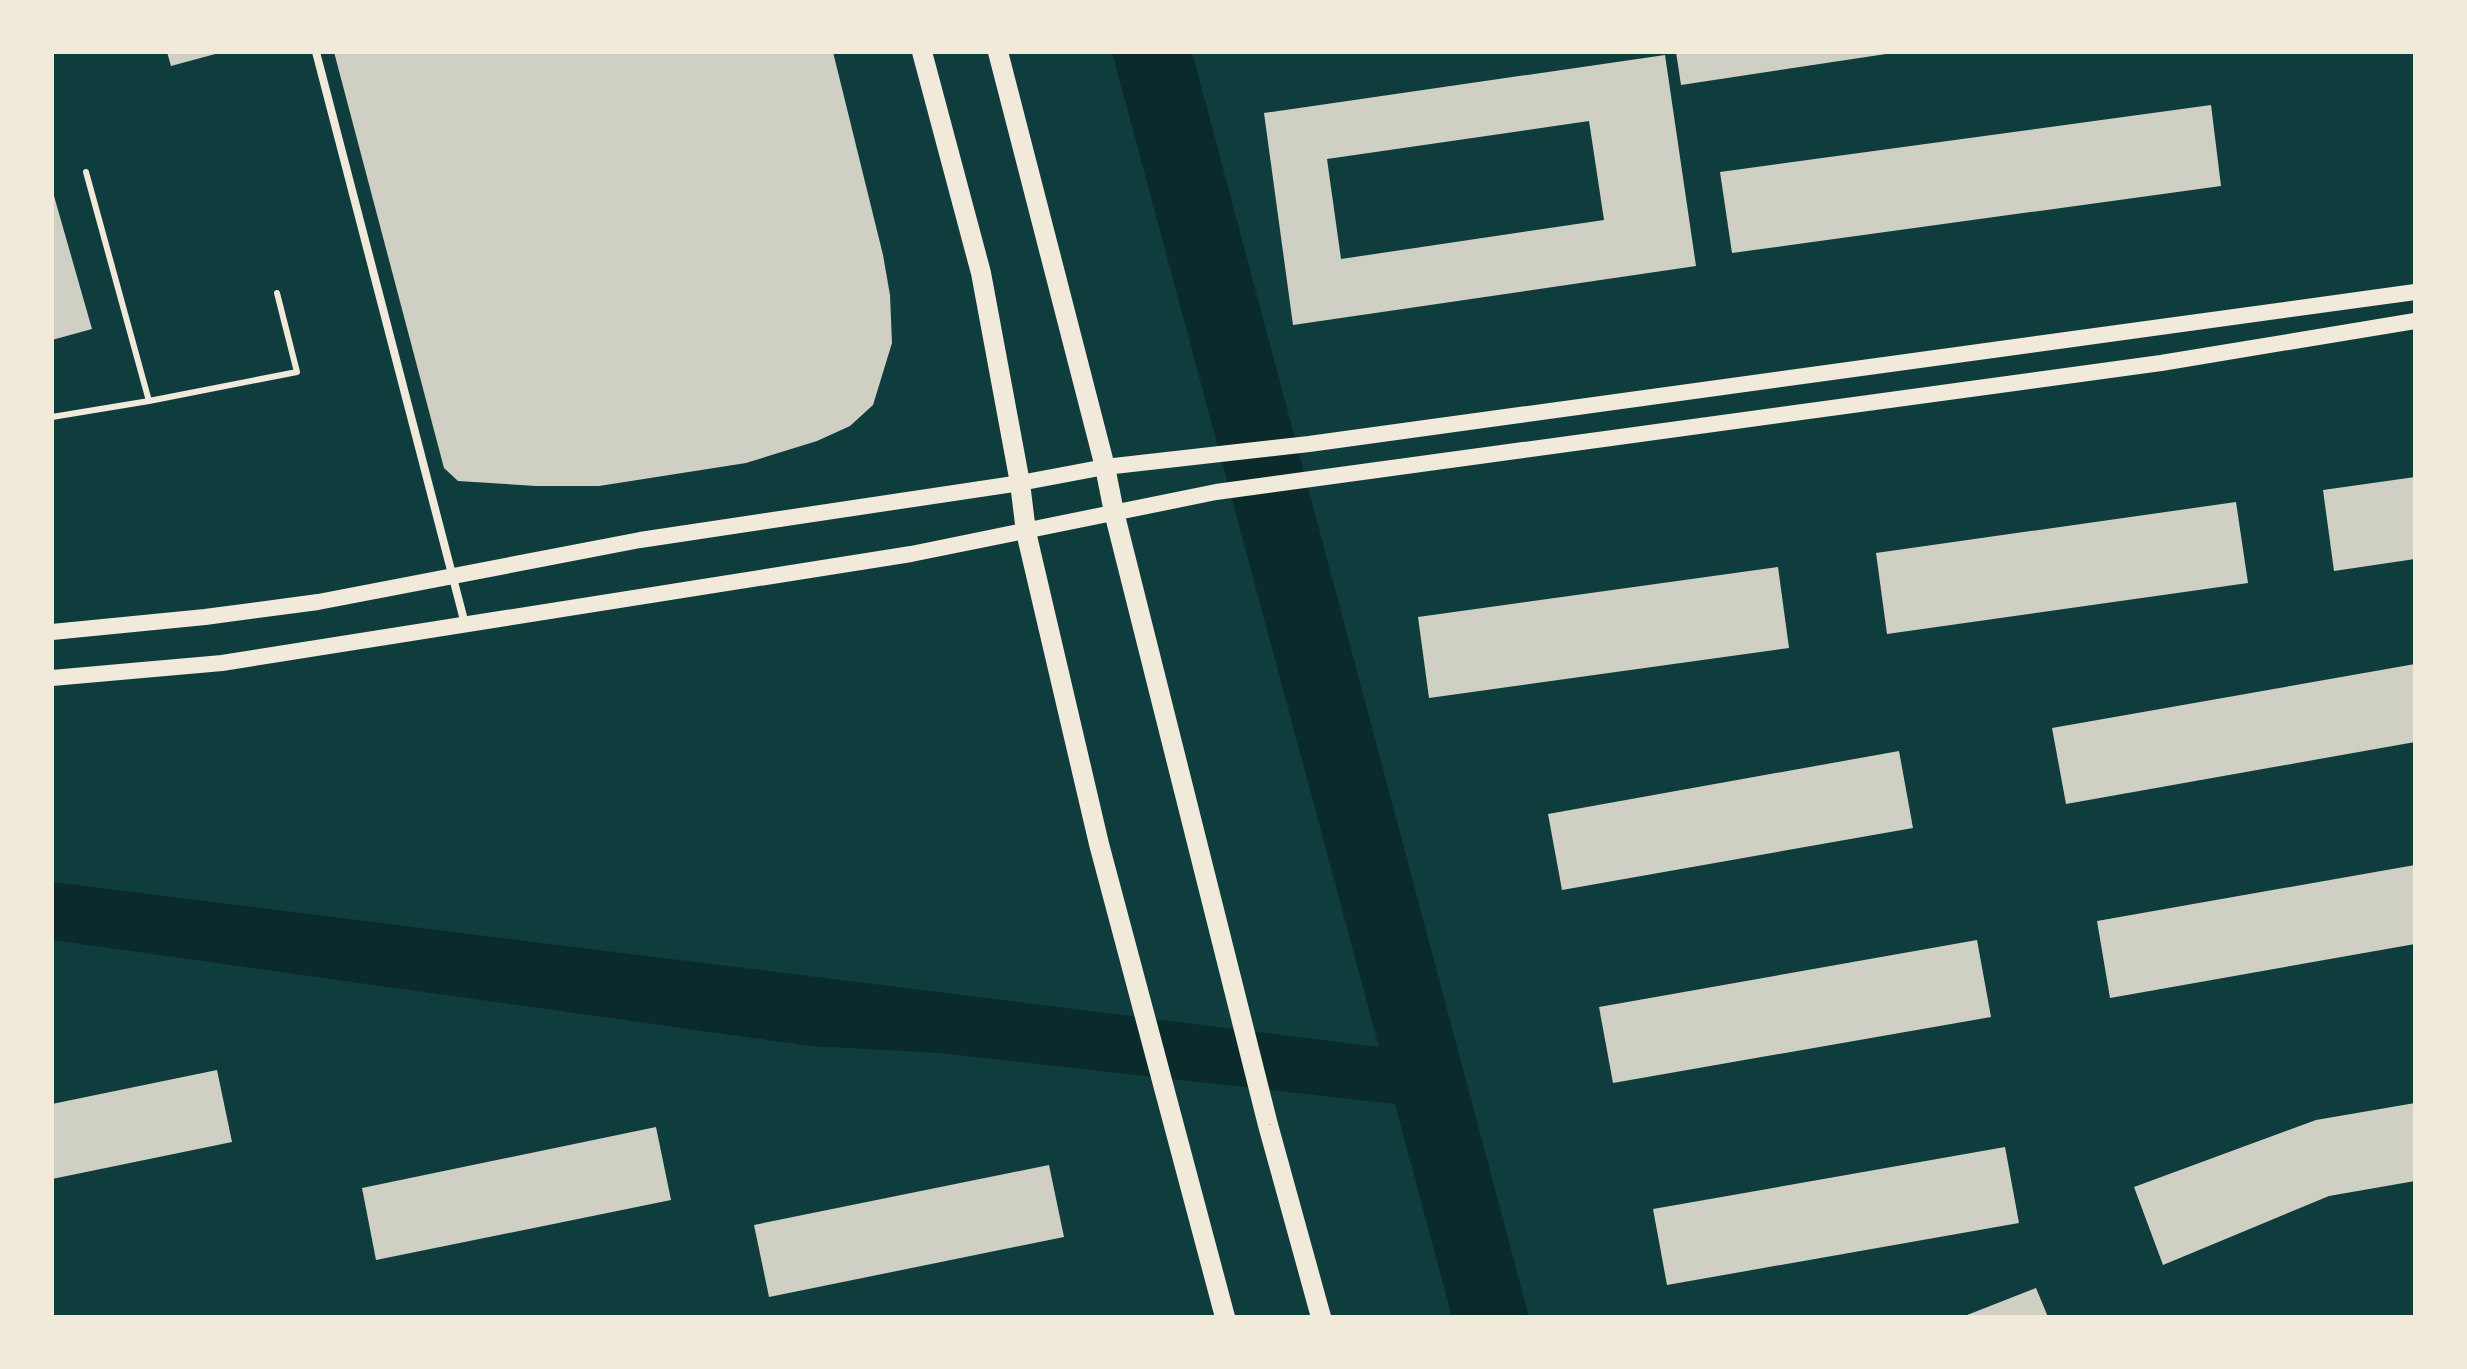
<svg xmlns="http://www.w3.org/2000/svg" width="2467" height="1369" font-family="'Varela Round',sans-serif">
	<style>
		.water { fill: #0a2a2b }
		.building { fill: #cfcfc3; fill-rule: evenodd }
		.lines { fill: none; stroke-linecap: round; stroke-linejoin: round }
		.service { stroke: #f1e9da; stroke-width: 6 }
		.minor { stroke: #f1e9da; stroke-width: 8 }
		.secondary { stroke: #f1e9da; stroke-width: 16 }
		.primary { stroke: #f1e9da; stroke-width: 20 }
	</style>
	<rect width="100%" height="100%" fill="#0f3d3e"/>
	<!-- water -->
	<polygon class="water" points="1112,52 1192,52 1529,1317 1452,1317 1395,1104 939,1053 811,1046 52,940 52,882 1379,1047"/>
	<!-- building -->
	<g class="building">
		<polygon points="167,52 219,52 219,53 171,66"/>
		<polygon points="334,52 833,52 883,255 890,295 892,343 873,405 850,426 817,441 746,463 599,486 536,486 458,481 444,468"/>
		<polygon points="1676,52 1886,52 1886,54 1681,85"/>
		<path d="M1665 55 1696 266 1293 325 1264 113ZM1589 121 1604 220 1341 259 1327 159Z"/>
		<polygon points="2211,105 2221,186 1732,253 1720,172"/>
		<polygon points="52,189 92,329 52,340"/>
		<polygon points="2415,477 2415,559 2334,571 2323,490"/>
		<polygon points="2236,502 2248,583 1887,634 1876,553"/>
		<polygon points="1778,567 1789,648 1429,698 1418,617"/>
		<polygon points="2415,664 2415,742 2066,804 2052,728"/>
		<polygon points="1899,751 1913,828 1562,890 1548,814"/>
		<polygon points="2415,865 2415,944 2110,998 2097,921"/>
		<polygon points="1977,940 1991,1017 1613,1083 1599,1007"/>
		<polygon points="217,1070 232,1142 52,1179 52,1104"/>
		<polygon points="2415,1103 2415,1181 2329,1196 2163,1265 2134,1187 2316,1120"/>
		<polygon points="656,1127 671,1200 376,1260 362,1188"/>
		<polygon points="2005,1147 2019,1223 1667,1285 1653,1209"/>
		<polygon points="1049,1165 1064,1237 769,1297 754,1225"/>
		<polygon points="2036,1288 2048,1317 1962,1317"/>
	</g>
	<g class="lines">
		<!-- service -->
		<g class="service">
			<polyline points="149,401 297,372 277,293"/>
			<polyline points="52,417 149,401 86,172"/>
		</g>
		<!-- minor -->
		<polyline class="minor" points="316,52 465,624"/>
		<!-- secondary -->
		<g class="secondary">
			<polyline points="52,632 205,617 318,602 640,540 1020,483 1105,467 1309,444 2415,292"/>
			<polyline points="52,678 222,663 911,554 1216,492 2161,363 2415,321"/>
		</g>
		<!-- primary -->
		<g class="primary">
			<polyline points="922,52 981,273 1020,483 1026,532 1099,844 1225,1317"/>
			<polyline points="998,52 1105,467 1114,512 1268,1125 1321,1317"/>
		</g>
	</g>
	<!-- border -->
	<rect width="2467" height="1369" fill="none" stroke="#f1e9da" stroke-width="108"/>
</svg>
